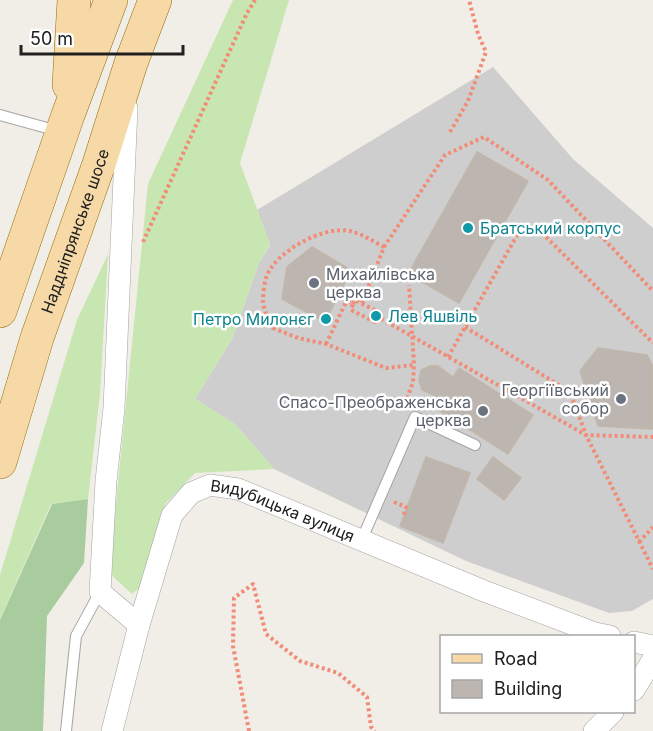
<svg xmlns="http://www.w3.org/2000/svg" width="653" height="731" font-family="Inter,sans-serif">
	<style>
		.religious { fill: #cecece }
		.grass { fill: #c8e6b1 }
		.forest { fill: #a9cc9f }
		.building { fill: #bdb6b0; stroke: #c1b6aa; stroke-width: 1.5 }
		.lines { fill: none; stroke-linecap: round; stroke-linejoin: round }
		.lane-casing { stroke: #a4a4a4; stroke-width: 12 }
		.street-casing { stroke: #a4a4a4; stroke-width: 22 }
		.primary-casing { stroke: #926e0a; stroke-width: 34 }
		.path { stroke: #f18c77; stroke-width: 4; stroke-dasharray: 3 3; stroke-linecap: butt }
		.lane { stroke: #fff; stroke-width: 10 }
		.street { stroke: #fff; stroke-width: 21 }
		.primary { stroke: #f6d9a6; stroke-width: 33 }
		.culture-dot { fill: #0f9aa8; stroke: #fff; stroke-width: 2 }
		.worship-dot { fill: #6b7280; stroke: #fff; stroke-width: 2 }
		.labels { text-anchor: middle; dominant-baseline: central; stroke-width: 5; stroke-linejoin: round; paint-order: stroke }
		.culture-label { font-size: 16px; fill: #0d838f; stroke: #fff; text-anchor: start }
		.street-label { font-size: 16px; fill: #202020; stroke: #fff }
		.worship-label { font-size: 16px; fill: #5b616d; stroke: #fff; text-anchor: end }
	</style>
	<rect width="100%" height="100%" fill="#f0eee7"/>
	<!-- religious -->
	<polygon class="religious" points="493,67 573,159 653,228 653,599 632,611 609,613 466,561 274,469 236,425 195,399 232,339 259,263 270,245 257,210"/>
	<!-- grass -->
	<g class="grass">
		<polygon points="233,0 289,0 240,163 270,244 259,263 232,339 195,399 236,425 274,469 195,473 165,504 143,585 132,594 109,573 148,184"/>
		<polygon points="108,254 100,394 88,499 51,504 0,619 0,575 77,320"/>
	</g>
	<!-- forest -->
	<polygon class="forest" points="88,499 84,563 47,616 43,731 0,731 0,620 52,504"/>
	<!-- building -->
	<g class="building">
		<polygon points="477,152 528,181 459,303 408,274"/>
		<polygon points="312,247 351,270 325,322 282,299 287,267"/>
		<polygon points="598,348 647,355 653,367 653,429 598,426 580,371"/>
		<polygon points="430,366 438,366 453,377 459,368 533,415 508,454 434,407 440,398 422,390 419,380 421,370"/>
		<polygon points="426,457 470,473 443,543 400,526"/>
		<polygon points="493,457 521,478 504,500 477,479"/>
	</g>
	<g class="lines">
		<!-- lane casing -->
		<g class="lane-casing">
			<g id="lane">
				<polyline points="0,115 58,131"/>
				<polyline points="362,539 415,417 475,445"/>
				<polyline points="66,731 76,636 100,592"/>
			</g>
		</g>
		<!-- street casing -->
		<g class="street-casing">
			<g id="street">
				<polyline points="127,108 114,408 106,481 100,592 139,625"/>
				<polyline points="634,642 653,646"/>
				<polyline points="634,690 653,659"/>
				<path id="s1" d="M112 731 139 625 172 515 191 493 210 485 238 489 484 591 595 633 610 636"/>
				<polyline points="594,731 613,712"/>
			</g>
		</g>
		<!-- primary casing -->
		<g class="primary-casing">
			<g id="primary">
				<polyline points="69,85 74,0"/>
				<polyline points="0,311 68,115 111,0"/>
				<path id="s2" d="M0 462 37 338 99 164 131 63 155 0"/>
			</g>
		</g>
		<!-- path -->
		<g class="path">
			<polyline points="450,132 468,101 486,52 478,34 469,0"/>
			<polyline points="143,242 247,13 255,0"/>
			<polyline points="384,247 445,155 484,137 548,180 653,291"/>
			<polyline points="338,295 353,304 351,310 375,322 378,317 586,435 653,569"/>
			<path d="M362 303 384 247C373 241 362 234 350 231 324 225 274 252 266 278 264 285 263 295 263 302 263 310 270 320 273 328L298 338 326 344 386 368 414 365"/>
			<polyline points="353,304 355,300 380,313 378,317"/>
			<polyline points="465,327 570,392 586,435 653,437"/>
			<polyline points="326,344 347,300"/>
			<polyline points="448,357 524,223 547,238 653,343"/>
			<polyline points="405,404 413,382 414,365 409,285"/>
			<polyline points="394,502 406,507 403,517"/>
			<polyline points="639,542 653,527"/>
			<polyline points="249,731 233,646 234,598 253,584 266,634 300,661 338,673 367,697 371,727 375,731"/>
		</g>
		<!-- lane -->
		<use href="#lane" class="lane"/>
		<!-- street -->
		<use href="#street" class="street"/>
		<!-- primary -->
		<use href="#primary" class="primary"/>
	</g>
	<!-- markers -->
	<g class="culture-dot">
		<circle cx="468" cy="228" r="6"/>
		<circle cx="376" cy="316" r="6"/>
		<circle cx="326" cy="319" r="6"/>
	</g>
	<g class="worship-dot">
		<circle cx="314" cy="283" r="6"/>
		<circle cx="621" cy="399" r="6"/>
		<circle cx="483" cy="411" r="6"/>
	</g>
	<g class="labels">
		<!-- culture labels -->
		<g class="culture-label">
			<text x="480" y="228">Братський корпус</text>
			<text x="388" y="316">Лев Яшвіль</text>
			<text x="314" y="319" text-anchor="end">Петро Милонєг</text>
		</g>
		<!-- street labels -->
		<g class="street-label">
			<text stroke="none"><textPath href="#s2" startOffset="243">Наддніпрянське шосе</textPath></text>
			<text stroke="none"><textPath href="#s1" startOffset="351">Видубицька вулиця</textPath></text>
		</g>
		<!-- worship labels -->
		<g class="worship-label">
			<text x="326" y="274" text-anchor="start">Михайлівська<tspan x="326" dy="18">церква</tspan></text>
			<text x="609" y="390">Георгіївський<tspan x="609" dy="18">собор</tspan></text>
			<text x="471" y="402">Спасо-Преображенська<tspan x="471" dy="18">церква</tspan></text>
		</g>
	</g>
	<!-- legend -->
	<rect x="440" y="635" width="195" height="78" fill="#ffffff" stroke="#a6a6a6" stroke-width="1.5"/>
	<rect x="452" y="654" width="30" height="9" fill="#f6d9a6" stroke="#a6a6a6" stroke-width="1.5"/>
	<text x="494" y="665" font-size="18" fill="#202020">Road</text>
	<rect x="452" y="680" width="30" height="18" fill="#bdb6b0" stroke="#a6a6a6" stroke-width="1.5"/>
	<text x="494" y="695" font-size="18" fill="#202020">Building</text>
	<!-- scale -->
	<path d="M21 45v9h162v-9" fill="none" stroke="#202020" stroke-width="3"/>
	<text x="30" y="45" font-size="18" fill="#202020" stroke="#ffffff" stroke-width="4.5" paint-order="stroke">50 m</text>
</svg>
